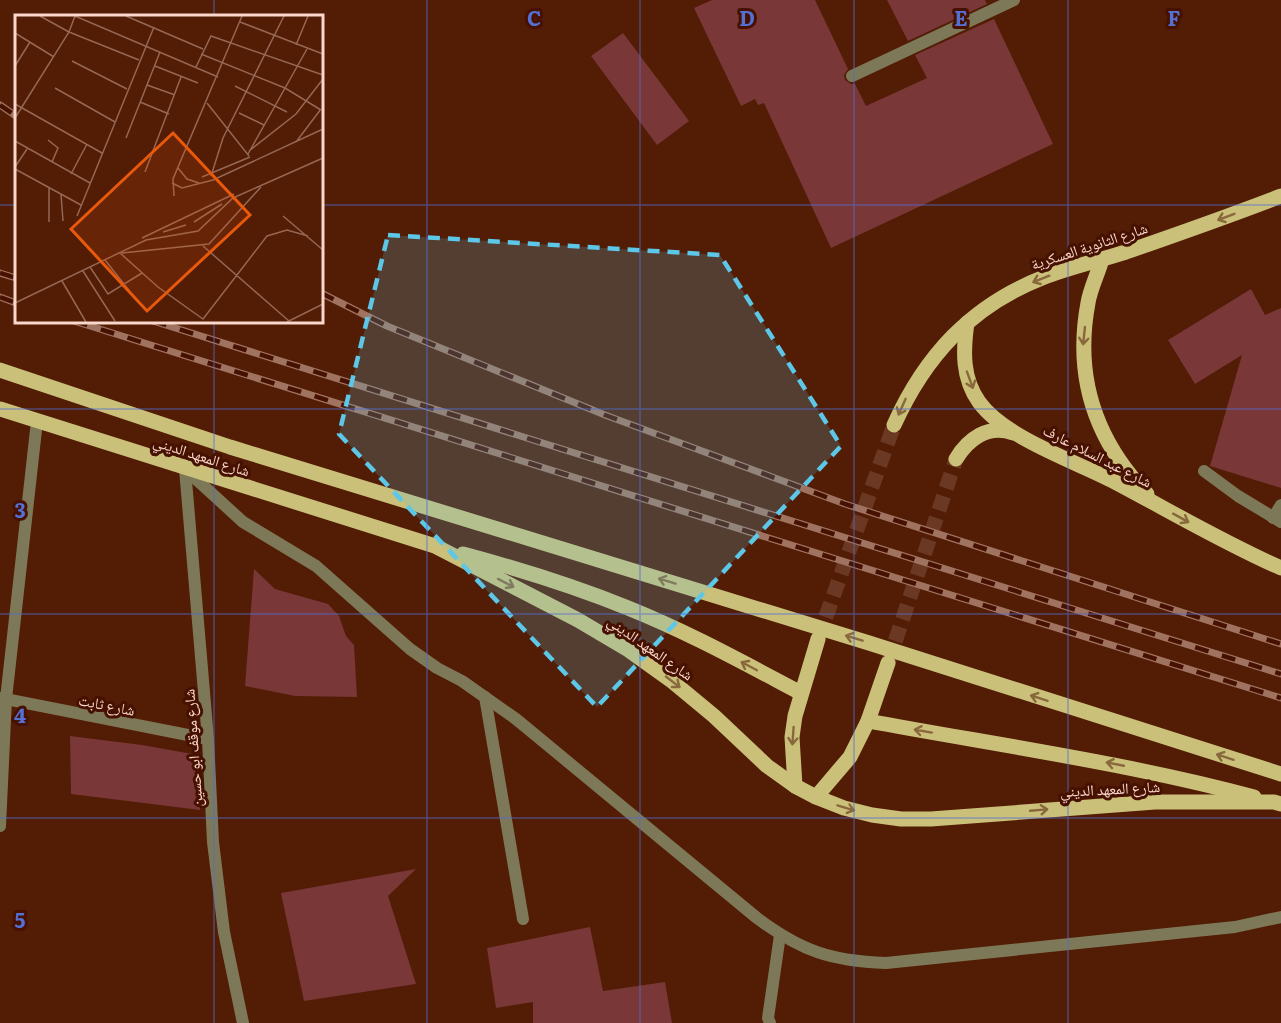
<svg xmlns="http://www.w3.org/2000/svg" width="1281" height="1023" font-family="Literata,'Noto Naskh Arabic',serif">
	<style>
		.building { fill: #793737 }
		.lines { fill: none; stroke-linecap: round; stroke-linejoin: round }
		.primary-tunnel { stroke: #6b3823; stroke-width: 15; stroke-dasharray: 15 8; stroke-linecap: butt }
		.service { stroke: #7d7857; stroke-width: 12 }
		.minor { stroke: #7d7857; stroke-width: 12 }
		.primary { stroke: #cac079; stroke-width: 15 }
		.rail-casing { stroke: #a07361; stroke-width: 7 }
		.rail { stroke: #461100; stroke-width: 4.5; stroke-dasharray: 14; stroke-linecap: butt }
		.oneway { stroke: #88683c }
		.marked { fill: #5dc7e8; fill-opacity: 0.2; stroke: #5dc7e8; stroke-width: 4.5; stroke-dasharray: 12 8; stroke-linejoin: round }
		.grid { fill: none; stroke: #5470d4; stroke-width: 1.5; stroke-opacity: 0.55 }
		.labels { text-anchor: middle; dominant-baseline: central; stroke-width: 6; stroke-linejoin: round; paint-order: stroke }
		.street-label { font-size: 15px; fill: #fad7ca; stroke: #461100 }
		.inset-road { fill: none; stroke: #956754; stroke-width: 1.5 }
		.view { fill: #e8590c; fill-opacity: 0.15; stroke: #e8590c; stroke-width: 3 }
		.inset-edge { fill: none; stroke: #fad7ca; stroke-width: 3 }
		.grid-label { font-size: 20px; text-anchor: middle; font-weight: bold; fill: #5470d4; stroke: #461100; stroke-width: 6; stroke-linejoin: round; paint-order: stroke }
	</style>
	<rect width="100%" height="100%" fill="#521c05"/>
	<!-- building -->
	<g class="building">
		<polygon points="712,0 815,0 848,69 844,75 845,80 851,84 855,84 866,106 927,78 915,55 994,19 1053,144 831,248 764,103 758,105 755,99 741,106 694,8"/>
		<polygon points="887,0 985,0 987,4 908,41"/>
		<polygon points="623,33 689,121 657,145 591,56"/>
		<polygon points="1251,289 1265,315 1281,308 1281,488 1210,466 1242,355 1195,384 1168,340"/>
		<polygon points="254,569 275,589 328,604 339,616 346,636 354,645 357,697 295,696 245,686"/>
		<polygon points="70,736 142,745 198,755 200,810 71,794"/>
		<polygon points="416,869 388,896 416,984 304,1001 281,893"/>
		<polygon points="590,927 603,991 665,982 672,1023 533,1023 533,1002 496,1008 487,948"/>
	</g>
	<g class="lines">
		<!-- primary-tunnel -->
		<g class="primary-tunnel">
			<polyline points="818,639 894,425"/>
			<polyline points="888,663 956,459"/>
		</g>
		<!-- service -->
		<polyline class="service" points="485,697 523,919"/>
		<!-- minor -->
		<g class="minor">
			<polyline points="852,76 1014,0"/>
			<path d="M185 469 243 522 316 566 410 649 437 668 462 681 516 719 757 918C801 951 831 961 886 963L1235 927 1281 917"/>
			<polyline points="185,469 208,739 213,842 224,932 243,1023"/>
			<polyline points="1204,471 1238,496 1281,522"/>
			<polyline points="1273,518 1281,505"/>
			<polyline points="0,698 208,739"/>
			<polyline points="0,826 6,699 37,421"/>
			<polyline points="770,1023 768,1018 780,935"/>
		</g>
		<!-- primary -->
		<g class="primary">
			<path d="M1102 259C1098 274 1090 289 1088 303 1074 377 1095 440 1147 494"/>
			<path d="M967 323C963 351 962 378 979 402 1005 438 1075 461 1115 482 1170 511 1224 543 1281 568"/>
			<polyline points="0,370 230,447 869,643 1281,774"/>
			<polyline points="0,409 435,546 578,620 627,649 673,682 714,716 767,766 795,786 816,797 844,808 872,815 901,819 931,819 1155,802 1274,802 1281,804"/>
			<path d="M894 425C925 356 971 306 1042 278 1069 267 1098 261 1126 252 1178 234 1229 216 1281 196"/>
			<path d="M956 459C968 439 988 424 1013 433"/>
			<path d="M463 554C519 569 574 586 628 608 688 632 744 663 801 693"/>
			<path d="M868 721C997 745 1127 763 1254 797"/>
			<polyline points="795,786 792,737 795,716 818,639"/>
			<polyline points="816,797 850,757 868,721 888,663"/>
		</g>
		<!-- rail casing -->
		<g class="rail-casing">
			<g id="rail">
				<polyline points="0,105 16,116"/>
				<polyline points="0,273 16,278"/>
				<polyline points="321,293 387,326 605,415 845,504 1281,644"/>
				<polyline points="0,297 16,303"/>
				<polyline points="74,321 1281,698"/>
				<polyline points="153,321 1281,674"/>
			</g>
		</g>
		<!-- rail -->
		<use href="#rail" class="rail"/>
	</g>
	<!-- one-way arrows -->
	<defs><path id="oneway-shaft" d="M-6 0H5M1.5-3L5.5 0L1.5 3" fill="none" stroke-width="1.6" stroke-linecap="round" stroke-linejoin="round" transform="scale(1.5)"/></defs>
	<g class="oneway">
		<use href="#oneway-shaft" transform="translate(1226 217) rotate(159)"/>
		<use href="#oneway-shaft" transform="translate(1041 279) rotate(158)"/>
		<use href="#oneway-shaft" transform="translate(1084 336) rotate(96)"/>
		<use href="#oneway-shaft" transform="translate(970 380) rotate(70)"/>
		<use href="#oneway-shaft" transform="translate(902 407) rotate(114)"/>
		<use href="#oneway-shaft" transform="translate(1181 518) rotate(29)"/>
		<use href="#oneway-shaft" transform="translate(667 581) rotate(-163)"/>
		<use href="#oneway-shaft" transform="translate(506 583) rotate(27)"/>
		<use href="#oneway-shaft" transform="translate(854 638) rotate(-163)"/>
		<use href="#oneway-shaft" transform="translate(749 666) rotate(-152)"/>
		<use href="#oneway-shaft" transform="translate(673 682) rotate(38)"/>
		<use href="#oneway-shaft" transform="translate(1039 698) rotate(-162)"/>
		<use href="#oneway-shaft" transform="translate(923 731) rotate(-170)"/>
		<use href="#oneway-shaft" transform="translate(793 736) rotate(94)"/>
		<use href="#oneway-shaft" transform="translate(1225 757) rotate(-162)"/>
		<use href="#oneway-shaft" transform="translate(1115 764) rotate(-169)"/>
		<use href="#oneway-shaft" transform="translate(846 808) rotate(17)"/>
		<use href="#oneway-shaft" transform="translate(1039 810) rotate(-5)"/>
	</g>
	<!-- marked area -->
	<path class="marked" d="M388 235 720 255 841 446 597 707 339 434Z"/>
	<!-- grid -->
	<path class="grid" d="M214 0V16M427 0V1023M640 0V1023M854 0V1023M1068 0V1023M0 205H16M321 205H1281M214 321V1023M0 409H1281M0 614H1281M0 818H1281"/>
	<g class="labels">
		<!-- street labels -->
		<g class="street-label">
			<text transform="translate(1089 245) rotate(-18)">شارع الثانوية العسكرية</text>
			<text transform="translate(202 455) rotate(18)">شارع المعهد الديني</text>
			<text transform="translate(1098 455) rotate(27)">شارع عبد السلام عارف</text>
			<text transform="translate(651 647) rotate(35)">شارع المعهد الديني</text>
			<text transform="translate(107 704) rotate(11)">شارع ثابت</text>
			<text transform="translate(192 748) rotate(-94)">شارع موقف ابو حسين</text>
			<text transform="translate(1110 788) rotate(-3)">شارع المعهد الديني</text>
		</g>
	</g>
	<!-- overview -->
	<g transform="translate(15 15)">
		<rect width="308" height="308" fill="#521c05"/>
		<path class="inset-road" d="M25 1 54 17 124 45M111 1 188 34M225 7 308 39M0 18 39 42M281 30 293 1M186 39 270 73 306 95M57 46 112 74M0 51 15 27M140 51 183 68M181 52 196 21 308 60M132 70 160 80M220 71 272 97M40 73 100 107M125 87 154 99M192 88 234 141M0 89 87 138M224 98 249 110M0 103 54 17 60 1 203 62M111 123 145 37M33 125 43 133 37 147M0 126 75 168M281 127 306 94M234 136 281 99 308 64M233 139 292 34M0 152 12 134M163 153 172 164 184 168M0 154 66 190M130 157 166 62M56 159 72 129M196 161 208 123 269 1M187 162 235 142M157 168 167 173 198 165 308 114M46 179 48 206M159 181 158 164 227 1M62 201 139 12M268 201 308 235M34 207V172M179 207 207 189M148 217 171 210M127 223 219 179M188 231 274 306M105 238 143 272 188 304 252 221 272 215 293 221M107 238 194 229 246 172M90 245 124 288M75 252 93 279 127 258M68 256 100 306M47 266 71 307M0 288 131 225 183 216 218 183 308 143M272 307 308 289"/>
		<path class="view" d="M158 118 235 200 132 296 56 214Z"/>
		<rect width="308" height="308" class="inset-edge"/>
	</g>
	<g class="grid-label">
		<text x="534" y="26">C</text>
		<text x="747" y="26">D</text>
		<text x="961" y="26">E</text>
		<text x="1174" y="26">F</text>
		<text x="20" y="518">3</text>
		<text x="20" y="723">4</text>
		<text x="20" y="928">5</text>
	</g>
</svg>
